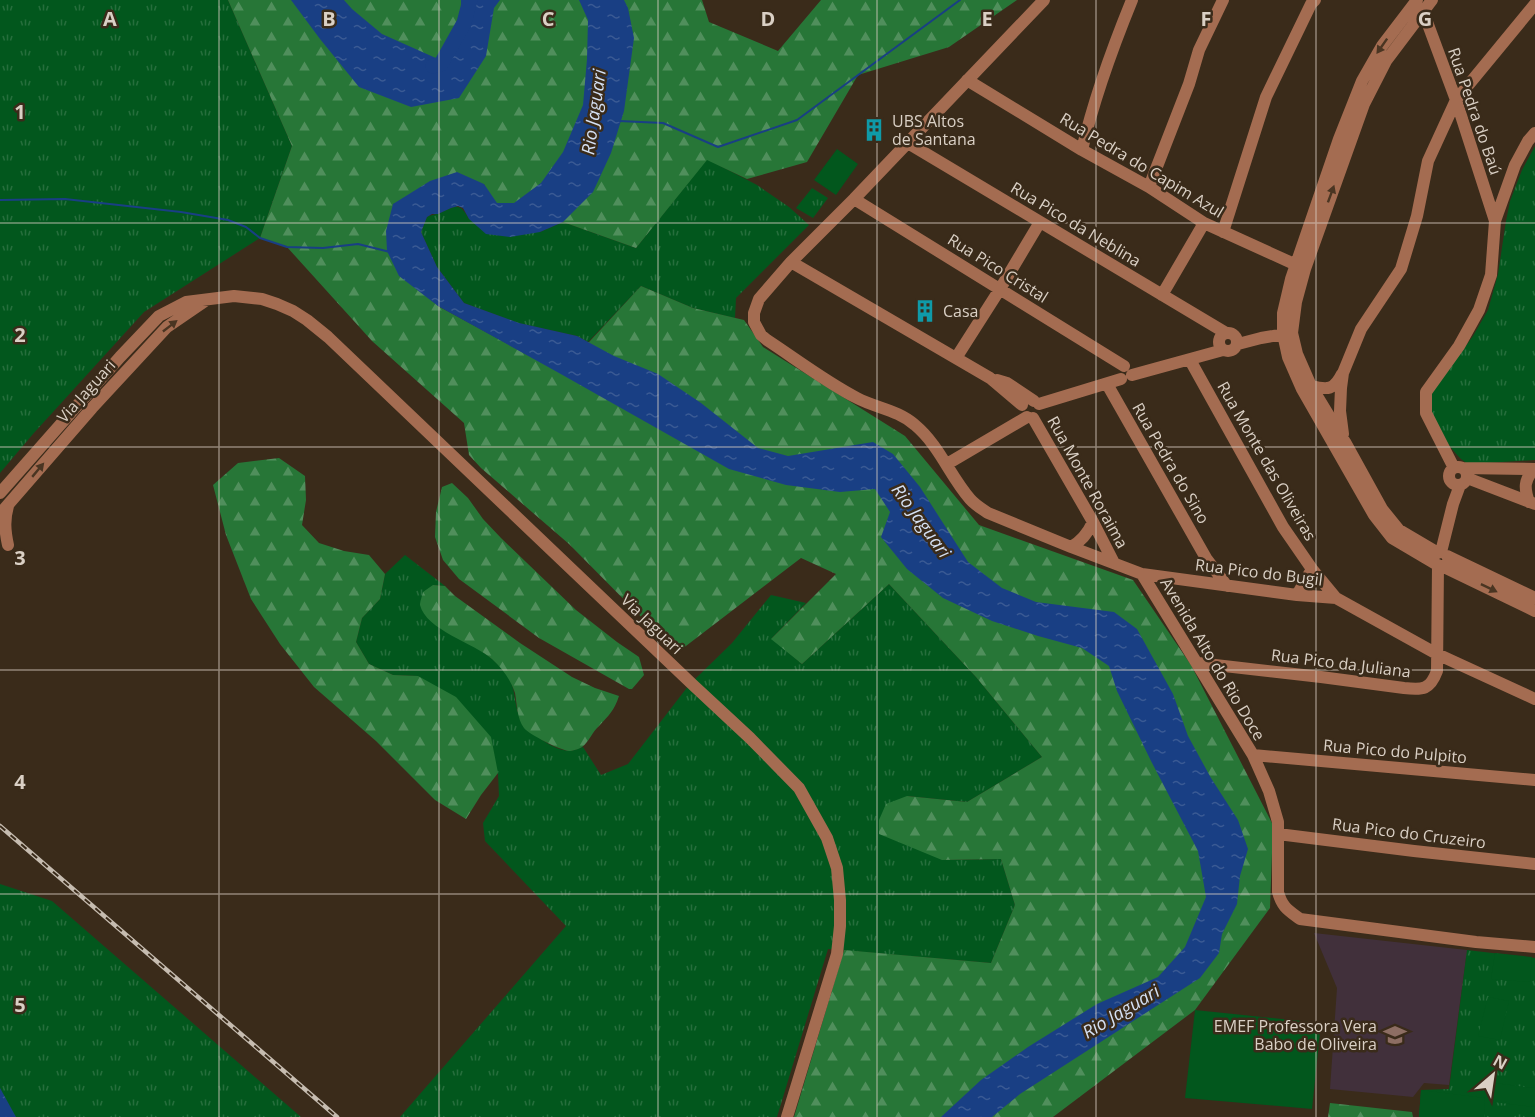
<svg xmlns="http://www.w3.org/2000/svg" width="1535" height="1117" viewBox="0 0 1535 1117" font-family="'Open Sans',sans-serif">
	<defs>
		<pattern id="grass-tufts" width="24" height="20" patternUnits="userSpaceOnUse" patternTransform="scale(1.5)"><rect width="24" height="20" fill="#02571d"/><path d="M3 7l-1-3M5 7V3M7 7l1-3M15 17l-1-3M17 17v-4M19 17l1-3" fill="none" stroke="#266e3c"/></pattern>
		<pattern id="forest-firs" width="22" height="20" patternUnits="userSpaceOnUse" patternTransform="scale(1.5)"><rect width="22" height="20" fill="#277637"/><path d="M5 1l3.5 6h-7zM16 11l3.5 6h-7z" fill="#508f5c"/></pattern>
		<pattern id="water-ripples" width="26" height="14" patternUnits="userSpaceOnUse" patternTransform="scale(1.5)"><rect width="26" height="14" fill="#193f84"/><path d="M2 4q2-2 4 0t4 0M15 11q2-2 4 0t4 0" fill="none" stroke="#3a5a94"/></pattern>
	</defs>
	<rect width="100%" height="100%" fill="#3a2b1a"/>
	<path fill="#41303b" d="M1314,933L1467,950L1449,1085L1424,1083L1413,1097L1330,1089L1337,988Z"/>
	<path fill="url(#grass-tufts)" d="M0,0H228L292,146L260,238L144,312L33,434L0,473Z
		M1535,146V460L1469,464C1456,460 1433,423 1431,410C1430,403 1431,397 1433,391L1473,336L1488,310L1498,274L1506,221L1510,201L1522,170Z
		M707,159L757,185L789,207L809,225L736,298L735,318L693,308L641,286L588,342L577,336L518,323L464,303L437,267L421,232L427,217C432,214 437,215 442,212C457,205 460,203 469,219L540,232L563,222L636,248Z
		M812,188L828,198L813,218L796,208Z
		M405,555L445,586L433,585L480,650C492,658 503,667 510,680C516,692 514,706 520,717C527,731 552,750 569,751C573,751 579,748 583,747L601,775L628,764L689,685L732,643L771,595L806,603L772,638L802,664L889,584L976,677L1042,757L967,802L907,796L942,860L1001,859L1015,905L991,963L828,949L777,1117H400L566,926L485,841L483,823L499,796L498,773L418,676L393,675L369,664L356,642L362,618L380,599L385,574Z
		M0,884L52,901L301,1117H0Z
		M1467,950L1535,958V1117H1419L1421,1090L1449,1089Z"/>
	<path fill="url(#forest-firs)" d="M228,0H702L709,22L778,51L821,0H1017L949,47L858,75L807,162L747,179L707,160L636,248L563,222L494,217L484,184L393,204L438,306L559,372L577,355L641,286L693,308L744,320L763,347L905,436L979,525L1133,580L1191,665L1273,825L1270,908L1195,1010L1053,1117H794L844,950L991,963L1015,905L1001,859L942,860L879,834V820L886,804L907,796L967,802L1042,757L976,677L889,584L802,664L771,639L836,574L801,558L682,649L667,643L569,544L481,468L469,455L464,423L372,341L287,247L260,238L292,146Z
		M279,458L305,476L306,500L302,525L319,543L344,551L369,555L385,574L380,599L362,618L356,642L369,664L393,675L418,676L456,697L491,737L498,773L481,795L466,819L435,800L376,741L314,687L280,644L251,599L226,535L213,485L238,463Z
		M452,483L468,498L483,519L501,538L576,610L617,642L639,657L644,675L632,689H629L539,638L459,579L443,560L435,537L436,512L442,487Z
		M433,585L445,586L455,596L520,643L572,677L595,688L619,696C614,711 609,715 599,726C593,731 588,743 582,747C579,749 572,751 569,751C560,750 530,735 524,728C517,719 517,704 515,693C511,680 502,668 492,659C474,643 426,630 420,605C420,602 422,596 423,592Z
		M1330,1103L1412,1112L1413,1117H1328Z"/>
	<path fill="#02571d" d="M837,149L858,164L836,195L814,180Z
		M1495,953L1532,957L1530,982L1491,979Z
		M1488,997L1509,1001L1500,1040L1478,1036Z
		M1195,1010L1321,1023L1312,1109L1185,1098Z
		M1495,1083L1535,1088V1107L1493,1102Z
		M1421,1090L1485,1098L1484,1117H1419Z"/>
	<path fill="url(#water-ripples)" d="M291,0H344L352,9L382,34L438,59L457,48L462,32L461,0H500L494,8L486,56L459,98L411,107L359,87L320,39Z
		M579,0H624L628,8L634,38L624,111L611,153L593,192L563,222L540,232L510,237L486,234L469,219L463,208L458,206L451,208L438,214H432L427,217L421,232L437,267L464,303L519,323L577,336L614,356L658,374L701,403L758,448L788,456L873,442L893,454L920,487L968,562L1002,588L1036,602L1114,612L1137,629L1173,694L1188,736L1211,778L1238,820L1248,849L1240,876L1237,904L1222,934L1219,953L1200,978L1020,1094L992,1117H941L981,1080L1028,1047L1097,1004L1158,977L1185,947L1206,897L1198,851L1151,761L1117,691L1109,666L1082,648L1038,636L992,621L943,598L907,569L881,537L890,512L875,489L840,492L786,485L729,469L559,373L438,306L399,276L387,251L386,231L393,204L430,181L457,172L484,184L497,203H514L541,183L563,152L583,105L587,59L588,20Z
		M0,1088L16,1117H0Z"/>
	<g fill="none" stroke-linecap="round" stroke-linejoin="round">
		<path stroke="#193f84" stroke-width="2" d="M619,121L663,123L718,147L797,120L960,0
			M0,200L65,199L181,212L228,220L246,227L260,238L287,247L323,248L358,244L390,252"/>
		<path stroke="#193f84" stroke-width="15" d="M433,66L441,64L464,23L470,0"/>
		<path stroke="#a46c51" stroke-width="12" d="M1044,0L854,199L791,262L759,299L754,313V322L761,335L767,340C796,359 826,382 857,398C876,408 898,410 915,425C939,445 950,476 970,499C975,505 982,509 988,513L1071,547L1142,574L1253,755L1269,791L1278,822V892C1282,907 1288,910 1300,919L1476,942L1535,947
			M1417,0L1382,46L1362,81L1339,139L1291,279L1283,313V334L1288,357L1302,389L1374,515L1392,538L1436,564
			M1432,0L1386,61L1364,104L1305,269L1296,302L1292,333L1297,354L1311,386L1345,442L1382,509L1399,530L1438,553
			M1423,11L1456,100L1495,221
			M967,80L1082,150L1149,187L1204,223L1303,268
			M908,143L1226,333
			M1082,150C1094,98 1112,49 1132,0
			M1149,187L1189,84L1199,50L1223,0
			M854,199L1124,366
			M1223,232L1266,97L1311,4L1315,0
			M791,262L990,378L1022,405
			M1162,295L1204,223
			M1219 342a9 9 0 1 1 18 0a9 9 0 1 1-18 0Z
			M1238,344L1261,338L1291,333
			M956,358L1000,289L1040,222
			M1190,360L1283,527L1312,569L1336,598L1437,654L1535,699
			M1132,375L1223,350
			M997,380L1007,383L1034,401
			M1107,384L1206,558L1227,586
			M1311,386C1328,390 1334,390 1342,374
			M1039,404L1121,379
			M1033,418L1093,522L1114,563
			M1343,434L1340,411L1341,388L1343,373L1361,329L1401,269L1417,216L1428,161L1456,100L1535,4
			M947,464L1027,417
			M1449 476a9 9 0 1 1 18 0a9 9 0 1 1-18 0Z
			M1454,468L1426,413V392L1459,346L1479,310L1491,275L1495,221L1515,165L1528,141L1535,133
			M1463,468L1535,469
			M1467,478L1535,504
			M0,493L120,357L159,316L186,302L234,296L262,299L277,304L293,311L307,320L328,337L692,684L750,738L799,788L827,838L837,868L840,900V926L837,954L787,1117
			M1529,502C1524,488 1524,480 1534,469
			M8,506C4,520 5,531 8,545
			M0,514L92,408L167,327L205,301
			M1071,547C1082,541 1088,533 1093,522
			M1441,552L1453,504L1460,485
			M1447,556L1535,598
			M1442,566L1535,611
			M1142,574L1297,595L1336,598
			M1297,595L1312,569
			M1198,663L1321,677L1404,688C1423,690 1430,690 1437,671L1438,565
			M1253,755C1347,763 1441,771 1535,780
			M1278,834L1414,851L1535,864"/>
		<g stroke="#c6bcb0" stroke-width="4.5">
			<path id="rail" d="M0,826L337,1117"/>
		</g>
		<use href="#rail" stroke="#3a2b1a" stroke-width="2" stroke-dasharray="7" stroke-linecap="butt"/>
	</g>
	<defs><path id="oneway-solid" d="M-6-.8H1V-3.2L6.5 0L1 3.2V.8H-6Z" transform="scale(1.5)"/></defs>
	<g fill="#4a3522">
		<use href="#oneway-solid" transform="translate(1382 46) rotate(125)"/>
		<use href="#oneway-solid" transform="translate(1331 194) rotate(-70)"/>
		<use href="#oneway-solid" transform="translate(170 326) rotate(-38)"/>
		<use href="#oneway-solid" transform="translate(38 470) rotate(-50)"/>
		<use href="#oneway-solid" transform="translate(1489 588) rotate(26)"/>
	</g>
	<path fill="none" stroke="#dad0c5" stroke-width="1.5" stroke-opacity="0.55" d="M219,0V1117M439,0V1117M658,0V1117M877,0V1117M1096,0V1117M1316,0V1117M0,223H1535M0,447H1535M0,670H1535M0,894H1535"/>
	<defs>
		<g id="building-bare" transform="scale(1.8)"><path d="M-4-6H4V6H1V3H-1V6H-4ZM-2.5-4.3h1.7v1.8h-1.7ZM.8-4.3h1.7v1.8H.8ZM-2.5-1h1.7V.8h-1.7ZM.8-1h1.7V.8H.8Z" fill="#0f9aa8" stroke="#3a2b1a" stroke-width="2.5" paint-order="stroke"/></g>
		<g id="school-bare" transform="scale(1.8)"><path d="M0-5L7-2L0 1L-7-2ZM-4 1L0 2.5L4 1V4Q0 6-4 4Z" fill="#8d6e63" stroke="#3a2b1a" stroke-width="2.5" paint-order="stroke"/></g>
	</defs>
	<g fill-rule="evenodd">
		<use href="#building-bare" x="874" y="130"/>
		<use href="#building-bare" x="925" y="311"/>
		<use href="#school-bare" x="1395" y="1035"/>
	</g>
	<g text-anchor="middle" stroke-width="5" stroke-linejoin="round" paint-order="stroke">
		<g font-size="16" fill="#dad0c5" stroke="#3a2b1a">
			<text transform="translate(1475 111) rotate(71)" y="6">Rua Pedra do Baú</text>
			<text transform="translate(1142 165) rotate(31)" y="6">Rua Pedra do Capim Azul</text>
			<text transform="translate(1076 224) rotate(31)" y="6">Rua Pico da Neblina</text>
			<text transform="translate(998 268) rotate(32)" y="6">Rua Pico Cristal</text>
			<text transform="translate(86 391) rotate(-48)" y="6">Via Jaguari</text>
			<text transform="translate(1267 461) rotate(60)" y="6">Rua Monte das Oliveiras</text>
			<text transform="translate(1171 463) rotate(60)" y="6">Rua Pedra do Sino</text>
			<text transform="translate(1088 482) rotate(61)" y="6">Rua Monte Roraima</text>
			<text transform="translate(1259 572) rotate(7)" y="6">Rua Pico do Bugil</text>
			<text transform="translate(652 624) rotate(44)" y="6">Via Jaguari</text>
			<text transform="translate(1213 659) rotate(59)" y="6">Avenida Alto do Rio Doce</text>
			<text transform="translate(1341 663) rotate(7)" y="6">Rua Pico da Juliana</text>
			<text transform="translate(1395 751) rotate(5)" y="6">Rua Pico do Pulpito</text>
			<text transform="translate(1409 833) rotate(7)" y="6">Rua Pico do Cruzeiro</text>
		</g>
		<g font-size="16" fill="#dad0c5" stroke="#3a2b1a" text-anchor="start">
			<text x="892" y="127">UBS Altos<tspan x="892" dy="18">de Santana</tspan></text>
			<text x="943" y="317">Casa</text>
			<text x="1377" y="1032" text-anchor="end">EMEF Professora Vera<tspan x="1377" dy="18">Babo de Oliveira</tspan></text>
		</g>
		<g font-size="18" font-style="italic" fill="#d5e1f5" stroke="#3a2b1a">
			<text transform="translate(594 112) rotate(-82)" y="6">Rio Jaguari</text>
			<text transform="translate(921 521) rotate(54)" y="6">Rio Jaguari</text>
			<text transform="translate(1121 1012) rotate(-31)" y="6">Rio Jaguari</text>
		</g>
	</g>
	<g font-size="20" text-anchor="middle" font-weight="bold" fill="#dad0c5" stroke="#3a2b1a" stroke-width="5" stroke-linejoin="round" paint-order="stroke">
		<text x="110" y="26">A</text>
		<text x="329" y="26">B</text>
		<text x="548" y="26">C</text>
		<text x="768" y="26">D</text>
		<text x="987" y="26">E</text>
		<text x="1206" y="26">F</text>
		<text x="1425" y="26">G</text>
		<text x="20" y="119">1</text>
		<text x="20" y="342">2</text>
		<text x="20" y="565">3</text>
		<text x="20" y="789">4</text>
		<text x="20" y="1012">5</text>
	</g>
	<g transform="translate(1493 1075) rotate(29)" stroke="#3a2b1a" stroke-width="4.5" paint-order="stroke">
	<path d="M0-4.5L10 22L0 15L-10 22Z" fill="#dad0c5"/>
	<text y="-9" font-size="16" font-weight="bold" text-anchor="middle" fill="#dad0c5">N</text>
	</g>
</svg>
